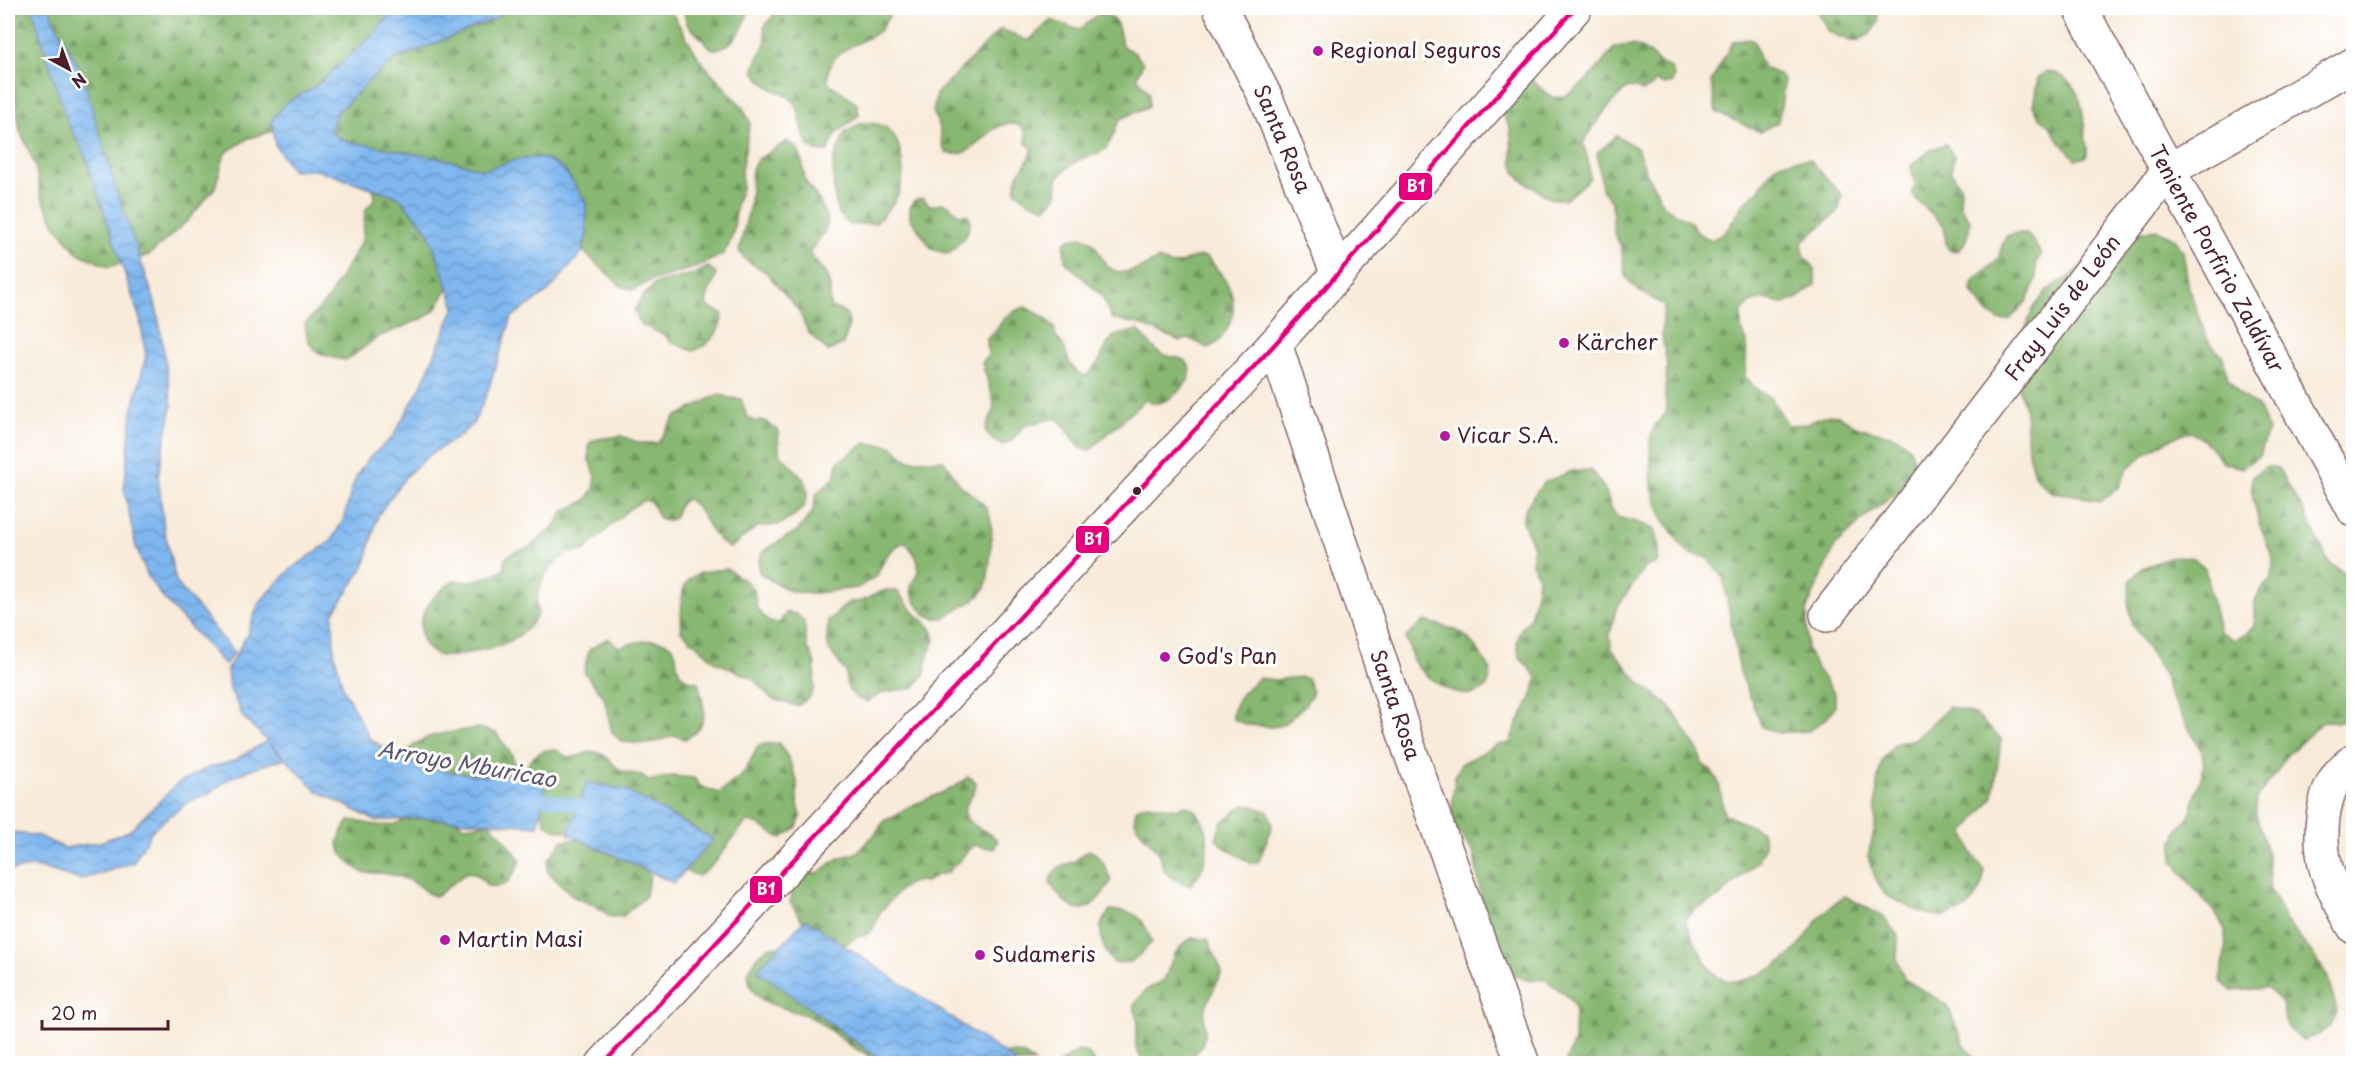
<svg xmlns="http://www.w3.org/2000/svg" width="2361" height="1071" viewBox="0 0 2361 1071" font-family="'Playpen Sans',sans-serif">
	<defs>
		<pattern id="forest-firs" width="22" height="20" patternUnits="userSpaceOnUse" patternTransform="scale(1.5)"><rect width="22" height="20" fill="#87b771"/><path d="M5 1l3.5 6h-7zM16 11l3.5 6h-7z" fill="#70945d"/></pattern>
		<pattern id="water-waves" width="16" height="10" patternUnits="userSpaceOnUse" patternTransform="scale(1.5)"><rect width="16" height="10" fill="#7eb7ef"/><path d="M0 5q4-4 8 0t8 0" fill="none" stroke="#6994c2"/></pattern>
	</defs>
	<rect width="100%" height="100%" fill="#fff"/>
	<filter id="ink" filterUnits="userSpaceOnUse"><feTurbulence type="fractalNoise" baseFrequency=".0167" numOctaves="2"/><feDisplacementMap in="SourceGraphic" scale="12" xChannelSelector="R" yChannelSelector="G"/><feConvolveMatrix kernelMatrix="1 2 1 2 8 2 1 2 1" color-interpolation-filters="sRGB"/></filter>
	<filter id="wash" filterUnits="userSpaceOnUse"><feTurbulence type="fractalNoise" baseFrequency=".008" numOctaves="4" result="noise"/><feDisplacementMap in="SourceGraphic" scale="24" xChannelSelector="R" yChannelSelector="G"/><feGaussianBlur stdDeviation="1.35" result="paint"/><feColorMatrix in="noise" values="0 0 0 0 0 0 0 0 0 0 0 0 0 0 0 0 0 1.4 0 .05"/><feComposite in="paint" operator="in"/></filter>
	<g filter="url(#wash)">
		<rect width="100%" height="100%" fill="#f8ebd9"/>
		<path fill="url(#forest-firs)" stroke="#686b4e" stroke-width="1.5" d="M8,8H669L700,60L743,108L750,122L741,171L742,188L736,204L734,229L729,245L722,255L697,267L650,281L634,290L621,286L573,242L466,278L445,292L437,308L424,318L378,337L347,360C321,357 307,352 305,324L327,300L362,241L365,211L375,198L371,177L277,130L249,138L225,153L215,188L188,220L149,255L109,267L77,253L55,224L41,196L35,165L20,131L13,81L8,78Z
			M683,8H749V9C744,28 734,49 712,49L687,24Z
			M773,8H893C889,15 885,26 878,32C857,47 825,49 828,82L857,103L859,115L837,133L827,152C800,154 804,125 797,107C792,94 780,95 771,88C765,84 758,77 754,71L755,65L766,41L764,27L773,16Z
			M1815,8H1877L1878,23L1869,35L1856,41L1842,38L1829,32Z
			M1101,12C1119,17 1119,29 1122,46L1135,53L1143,63L1137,77L1149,93V106L1120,119C1115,128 1113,141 1105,149C1098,156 1092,155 1083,158C1072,163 1065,169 1057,179C1059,193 1057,199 1045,208L1028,201L1015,191C1015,171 1027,167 1033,149L1026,143V133L1020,125C1016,125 1010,123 1006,124C981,129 977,160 946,153L942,144L939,124L933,114L936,94L1001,29L1028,41L1051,20L1079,30Z
			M1749,39L1755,42C1758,54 1758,67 1771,71C1777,74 1779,74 1784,79L1783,95L1778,122L1760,132L1716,112L1711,82L1733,41Z
			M1632,45C1651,48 1652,63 1670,67L1674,75L1672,83L1664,85L1656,81L1651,87L1643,91C1639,89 1634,87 1629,88C1615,94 1591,130 1583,143L1588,160L1590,178L1566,199H1551L1522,180L1516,173L1513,165L1510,128L1501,111L1531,79C1537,85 1545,94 1553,97C1573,103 1604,61 1615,47Z
			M2047,71C2079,77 2084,106 2085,134C2086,143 2089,148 2086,157L2076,160L2057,138L2049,124L2039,117L2033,106L2038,78Z
			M862,123C871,123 882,123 889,130C903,143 906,176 899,193C894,204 884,214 876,223L849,225L837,211L834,193L833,162L845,133Z
			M1617,136L1637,148L1648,177L1656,189L1663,206L1690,222L1699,234L1712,240L1727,230L1745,202L1757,192L1776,165L1794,160L1809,159L1842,195L1839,211L1802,242L1804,256L1815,269V285L1799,297L1784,304L1766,299L1751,302L1741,313V328L1747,342L1745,376L1756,389L1771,398L1788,425C1793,424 1801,425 1806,424C1817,420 1826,413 1838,416C1845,418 1851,424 1858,427C1887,437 1912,430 1915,470L1904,481L1900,491L1871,512L1836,545L1807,608V649L1815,666L1835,694V706L1827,718L1809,731L1779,733L1762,727L1740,672L1723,577L1706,557L1689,554L1679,542L1662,517L1652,488L1650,439L1655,425L1667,412L1665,397L1667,366L1662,335L1664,305L1637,290L1626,277L1621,247L1614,233L1612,202L1602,189L1597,153Z
			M787,141L798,149L802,160L805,181L820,201L828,222L824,233L809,253L826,274L830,286V307C855,313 851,325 842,345L828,351L808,332L799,311L766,272L746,260L739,251L750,205L752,170L757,160Z
			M1945,144L1954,156L1951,171L1961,187L1960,206L1970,220C1969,232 1967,243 1958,251L1949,250L1946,243L1944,226L1912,195L1915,184L1911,166L1932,149Z
			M923,198L928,204L934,206L941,203L949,205L959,215L966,214L969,216C974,233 959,243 948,254L932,249L910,218V208L915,200Z
			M2156,229L2174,238L2183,251L2189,289L2207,339L2223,357L2228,379L2241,395L2258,407L2268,430L2260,455L2242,468L2224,463L2209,445L2192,431L2170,439L2146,453L2129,467L2119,487L2100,502L2076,495L2051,492L2034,475L2028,452L2026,411L2011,364L2033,309L2047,290L2069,277L2112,238Z
			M2017,233H2027L2041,253L2036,265V281L2027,301L2009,320H1999L1986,311L1971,290L1973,281L1998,260L2003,242L2007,236Z
			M1081,237C1110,240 1091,297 1159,259C1180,274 1186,253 1207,257C1226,279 1243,299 1227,329C1222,338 1218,344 1208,348L1190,339L1180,341L1139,324L1112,319L1102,296L1065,261L1064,244L1069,239Z
			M709,267L716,274C716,284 700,300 709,307C713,310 718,311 723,314C720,333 711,345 693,351L670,342L665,335L641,325L634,310L643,296L655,284L694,274Z
			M1025,307L1045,317L1054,327L1056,337L1063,345L1070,364L1078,373L1087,376L1100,360L1108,343L1114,336L1138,330C1145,338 1152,348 1161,354C1171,359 1189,354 1190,371C1192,383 1167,405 1155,403C1152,403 1149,400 1146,399L1090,450L1080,448L1063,424L1056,418L1025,425L1012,440L1003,445L992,440L985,430L993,412L994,402L982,363L988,355L987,339C1004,323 1001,315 1025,307Z
			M719,394L729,398L741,399L747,417L755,422L763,420L778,430L779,453L803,478L808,492L804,506L792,518L778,525L757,527L730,548C708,538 704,506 686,499L680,504L674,518L666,521L658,517L651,502L644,500L629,509L584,551C554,550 532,587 538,614C522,642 497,648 468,653C458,655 445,659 435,654C429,651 426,647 423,641C413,615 436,592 456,580C469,585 494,575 505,568V559L512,553L528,548L555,526L563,512L586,500L594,489L596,476L589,460V443L597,439L621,436L640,443H658L675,417Z
			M866,443L892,446L908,460H943C951,467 952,475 958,482C971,498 988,499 991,523C993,534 989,582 984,590C977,600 968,604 958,609C949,615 941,622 929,616C920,612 910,596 911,586C912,581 916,579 917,574C922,562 913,551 905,542C890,547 882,562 877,576L857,588L815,593L793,592L770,580L759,572V561L763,551L797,531L812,513L817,493L835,477L838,462Z
			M2266,466L2278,468L2304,511L2329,563L2353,578V718L2340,722L2324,721L2286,756L2277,772L2256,799V814L2267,853L2270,889L2286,921L2321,965L2328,978L2337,1011L2331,1026L2318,1035L2303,1040C2285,1029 2284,1022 2282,1002L2267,988L2232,991L2220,981L2226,949L2225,929L2216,914L2182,874L2173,860V843L2179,829L2190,814L2204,767L2202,752L2168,691L2165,676L2132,625L2128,600L2131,579L2143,568L2160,561L2177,556L2194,558L2205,569L2219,631L2234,640L2245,635L2255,626C2252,602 2254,595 2272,578L2273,559L2259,523L2252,493V477Z
			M1591,470L1606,491L1610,506L1617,517C1649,526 1664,523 1657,563L1645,567L1616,609L1610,634L1611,648L1638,681L1670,706L1699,752L1702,764C1724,778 1719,791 1724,814L1762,831L1765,846L1757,862L1718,898L1697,908L1685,919C1690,933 1707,971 1720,978C1739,989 1774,969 1788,957C1804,944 1812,924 1827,910C1832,905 1839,901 1845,896L1884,917L1898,936L1897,959L1904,979L1947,1005L1964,1044L1979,1063H1565L1574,1042L1575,1008L1570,998L1546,980L1525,979L1505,972L1483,912L1474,853L1457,831L1452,820V804L1455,776L1461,764L1497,745L1510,743C1516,719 1534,703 1537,677L1519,656L1517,643L1520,630L1530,618L1537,589L1538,577L1532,563L1533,547L1522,521L1526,507L1543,483L1572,471Z
			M727,569L747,582L754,590L757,609L769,622L779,623L787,612L796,614L804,621L807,647L812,655L815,664L814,688L810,697L797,706L772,699L752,678L716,662L681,631C682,587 677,572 727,569Z
			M887,590L897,591L914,612L929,626L933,632L935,641L928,654L925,673L914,688L884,692L867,702L857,698L849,690L846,682V672L829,650L827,641L828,621L849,602C868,603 871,593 887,590Z
			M1424,621C1468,632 1467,633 1491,671C1490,675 1490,681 1488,684C1470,711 1424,679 1413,660C1410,653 1410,645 1405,638Z
			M608,638L619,647C634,642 667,632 675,652C677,658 676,665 679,671C683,679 690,681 698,682C705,706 711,726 685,739L674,735L650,744L622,742L612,732L604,697L584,672L589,650Z
			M1301,677L1308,679L1312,694L1305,705L1284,724L1274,727L1247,725L1233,719C1231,701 1247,688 1259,678L1275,680Z
			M1949,707L1975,714L2001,739L1993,797L1965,832L1971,852L1985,871L1980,891L1966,909L1945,916L1925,914L1885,895L1875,877L1868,856L1875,828L1877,783L1882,760L1895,744L1915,739Z
			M479,728L496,733L512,755L519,777L494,803L403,761C414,731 452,733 479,728Z
			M779,743L789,759L797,781V799L801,817L797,827L782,838C769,834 761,822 747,822C729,838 720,864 698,876L579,829C565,832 556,832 545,823C543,811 526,771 527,767C530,757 545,747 556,750C560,751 564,756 568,757C576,759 583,753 590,752C609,750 612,769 624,772C635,775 638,772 649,781L672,776L694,778L700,786L719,793L743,774L759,745Z
			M968,777L976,782C976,794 967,799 965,809C962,826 989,829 998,841L994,849L974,845L947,873L937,875L926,882L917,881L908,884L900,890L880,912L873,929L866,935L856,937L846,944H836L804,924L790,902L794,885L799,879L809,873H818L839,858L856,853L874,835L885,820L894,817L906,808L953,788Z
			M1147,804L1177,809L1184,805C1216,814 1212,867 1190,885C1181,883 1173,880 1166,873C1161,867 1162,862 1159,855C1153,838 1127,829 1137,808Z
			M1244,805L1253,806L1269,812L1272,826L1259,861L1251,864C1239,853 1225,852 1216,838L1222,822Z
			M411,816L453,819L465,826L489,823L503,837L521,861C511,878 509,889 488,886L478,875L467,872L437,896C425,894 425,890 416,884C400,874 381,872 363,873L351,864L342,854L338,844L341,833L350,820C375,824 388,832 411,816Z
			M580,837L645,867L650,876L645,897L623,916L611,917L594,905L574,897L547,871L548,860L562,841L574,840Z
			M1089,850C1103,856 1105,867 1111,881C1089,917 1073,920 1050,882C1053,866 1065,866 1076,860C1080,857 1085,853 1089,850Z
			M1110,910C1139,912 1141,915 1152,942L1132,962L1114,963C1104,954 1100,938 1101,925Z
			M1192,938L1208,939L1222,972C1216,985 1209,997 1205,1010C1202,1019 1207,1029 1204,1038C1197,1066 1169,1064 1146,1063C1132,1050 1135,1041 1138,1023C1138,1018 1134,1010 1134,1004L1146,990L1164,980L1174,955L1184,943Z
			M770,946L793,947L994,1058C1009,1050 1023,1051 1035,1063H873L869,1061L867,1054C847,1047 833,1031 816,1020C792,1005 749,1011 748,972L758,956Z
			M1078,1051L1088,1053L1095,1063H1059Z"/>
		<path fill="url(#water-waves)" stroke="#646b8d" stroke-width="1.5" d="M32,8H50L53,19L81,71L117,192L155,302L160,327L172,406L158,475L164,529L176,582L234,652L225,665L164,599L148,577L136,547L124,489L132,412L146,356L140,319L85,155L67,121Z
			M394,8H510L492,20L395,60L366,84L336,114L330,132L343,140L453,161L484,170L519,159L544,158L564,169L586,202L587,235L581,254L548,292L512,317L486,396L473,424L456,439L432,453L406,476L378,515L365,565L333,614L334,651L343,688L370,739L396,756L421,768L484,776L548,772L538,826L425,818L376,821L317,791L270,743L283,759L254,768L230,778L210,793L190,801L172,814L153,829L133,863L80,880L49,870L32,867L8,871V834L12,832L38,836L65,848L100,842L129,831L178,783L208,768L233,761L267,741L243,717L229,687L227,670L247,635L259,603L291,569L331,541L344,519L351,491L357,475L369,458L392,438L421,386L455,307L428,231L399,197L317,170H292L275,145L272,120L286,103L315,87L375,33Z
			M587,782L625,790L713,839L674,883L568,834Z
			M806,919L1018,1063H889L874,1055L757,970Z"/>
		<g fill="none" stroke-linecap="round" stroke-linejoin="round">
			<path stroke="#7eb7ef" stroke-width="12" d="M527,796L595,808"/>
		</g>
	</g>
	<g filter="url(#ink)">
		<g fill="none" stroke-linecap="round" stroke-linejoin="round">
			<g stroke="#876668" stroke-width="36">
				<path id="minor" d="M1220,8L1266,98L1338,274
					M2080,8L2354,510
					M1275,344L1411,754L1523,1064
					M1827,615L2168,171L2354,64
					M2354,761C2319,780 2316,844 2329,877C2335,894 2345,911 2354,927"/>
			</g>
			<g stroke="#876668" stroke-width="36">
				<path id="major" d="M603,1064L1275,344L1575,8"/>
			</g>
			<use href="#minor" stroke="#fff" stroke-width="33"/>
			<use href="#major" stroke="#fff" stroke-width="33"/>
			<g stroke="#fff" stroke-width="9">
				<path id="bus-1" d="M603,1064L1275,344L1575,8"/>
			</g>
			<use href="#bus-1" stroke="#e5007d" stroke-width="4.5"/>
		</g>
	</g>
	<g fill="#b5179e" stroke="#fff" stroke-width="2">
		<circle cx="1318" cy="51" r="6"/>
		<circle cx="1564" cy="343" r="6"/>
		<circle cx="1445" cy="436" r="6"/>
		<circle cx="1165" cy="657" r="6"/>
		<circle cx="445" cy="940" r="6"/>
		<circle cx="980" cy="955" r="6"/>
	</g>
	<circle fill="#4a1f2b" stroke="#fff" stroke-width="2" cx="1137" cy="491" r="5"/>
	<g text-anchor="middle" stroke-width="6" stroke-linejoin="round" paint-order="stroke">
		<g font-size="21" fill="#4a1f2b" stroke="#fff" text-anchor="start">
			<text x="1330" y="58">Regional Seguros</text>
			<text x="1576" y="350">Kärcher</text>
			<text x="1457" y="443">Vicar S.A.</text>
			<text x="1177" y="664">God's Pan</text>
			<text x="457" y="947">Martin Masi</text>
			<text x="992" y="962">Sudameris</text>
		</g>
		<g font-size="21" fill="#4a1f2b" stroke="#fff">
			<text transform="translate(1282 139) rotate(67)" y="7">Santa Rosa</text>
			<text transform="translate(2216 259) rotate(61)" y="7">Teniente Porfirio Zaldívar</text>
			<text transform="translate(2063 308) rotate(-53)" y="7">Fray Luis de León</text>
			<text transform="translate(1395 705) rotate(71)" y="7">Santa Rosa</text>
		</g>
		<g font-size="22" font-style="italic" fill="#5c5470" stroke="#fff">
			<text transform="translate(467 764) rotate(10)" y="8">Arroyo Mburicao</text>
		</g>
	</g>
	<g stroke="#fff" stroke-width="2">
		<rect x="1398" y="172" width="35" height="29" rx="6" fill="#e5007d"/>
		<rect x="1075" y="525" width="35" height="29" rx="6" fill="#e5007d"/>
		<rect x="749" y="875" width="34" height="29" rx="6" fill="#e5007d"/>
	</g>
	<g font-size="16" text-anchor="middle" font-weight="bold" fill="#fff">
		<text x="1416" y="192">B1</text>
		<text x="1093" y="545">B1</text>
		<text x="766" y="895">B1</text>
	</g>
	<rect width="2361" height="1071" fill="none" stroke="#fff" stroke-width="30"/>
	<g transform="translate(69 69) rotate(139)" stroke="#ffffff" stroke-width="4.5" paint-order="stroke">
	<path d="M0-4.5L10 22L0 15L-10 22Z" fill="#4a1f2b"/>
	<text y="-9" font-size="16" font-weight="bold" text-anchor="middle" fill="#4a1f2b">N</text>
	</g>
	<path d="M42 1020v9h126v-9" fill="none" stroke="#4a1f2b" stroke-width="3"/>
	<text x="51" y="1020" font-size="18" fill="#4a1f2b" stroke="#ffffff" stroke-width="4.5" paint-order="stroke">20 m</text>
</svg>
